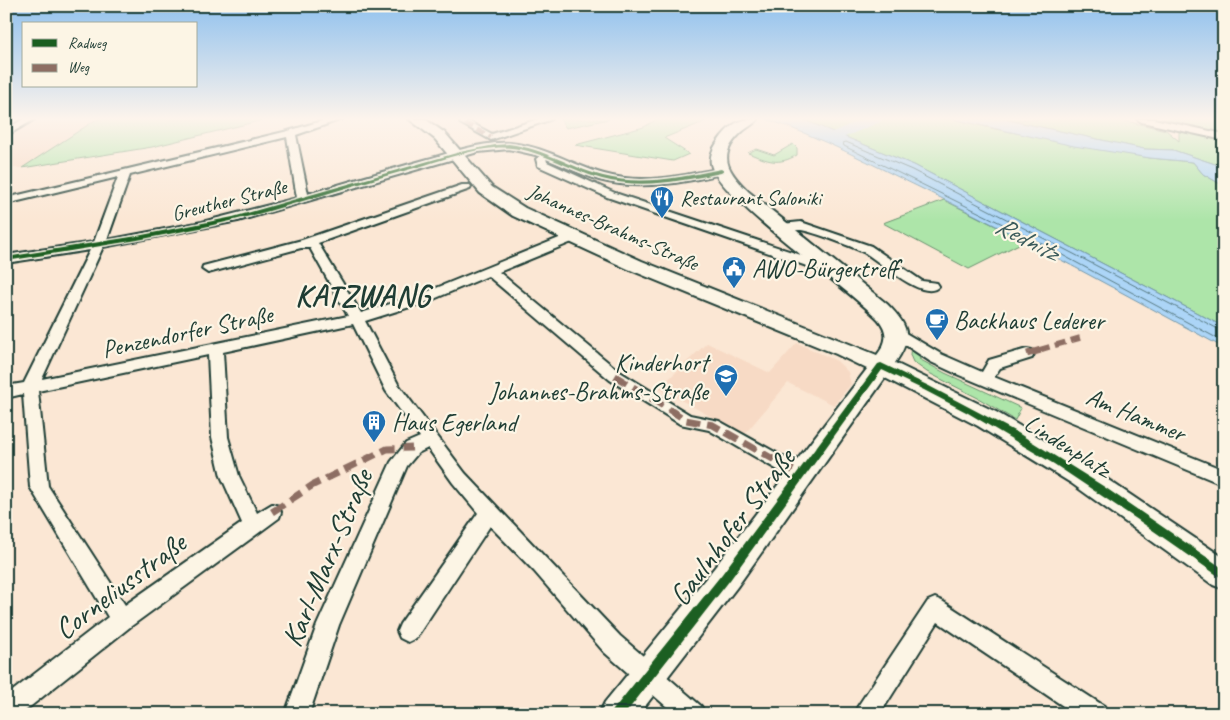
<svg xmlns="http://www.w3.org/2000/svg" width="1230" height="720" viewBox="0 0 1230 720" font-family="Caveat,sans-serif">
	<rect width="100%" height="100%" fill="#fbe7d4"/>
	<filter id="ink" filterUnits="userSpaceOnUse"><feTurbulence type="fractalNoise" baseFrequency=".02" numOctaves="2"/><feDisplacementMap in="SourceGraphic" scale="10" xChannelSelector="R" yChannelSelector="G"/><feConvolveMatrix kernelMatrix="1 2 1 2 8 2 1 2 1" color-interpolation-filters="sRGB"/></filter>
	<g filter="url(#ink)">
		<path fill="#f7dac5" d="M6,119H97L22,168H6Z
			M707,343L770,373L797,343L837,361L848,372L851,384L834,405L788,383L744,435L659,388Z"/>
		<path fill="#ade5a9" stroke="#66916e" d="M97,119H267L152,147L22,168Z
			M560,119H609L566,128Z
			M657,119H711L664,138L689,154L673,161L575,145L644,127Z
			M806,119H953L995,129L1150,158L1193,162L1203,174L1224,186V327L914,165L803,120Z
			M1003,119H1117L1166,130L1179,141V129L1153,122L1150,119H1224V167L1173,150L1144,149Z
			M793,144L797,148V155C778,166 768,161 748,153L756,149L774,155Z
			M944,200L1025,241L969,269L883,223Z
			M911,344L927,355L919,359L945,373L1021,408L1015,420L978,398L927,372L913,362L910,355Z"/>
		<path fill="#acd5f7" stroke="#7498a9" d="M766,119H806L804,120L914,165L1224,327V348C1125,294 1026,240 925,190C873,165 821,137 766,119Z
			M953,119H1003L1144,149L1173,150L1224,167L1219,174L1224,175V186L1203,174L1193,162L1150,158L1074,146Z"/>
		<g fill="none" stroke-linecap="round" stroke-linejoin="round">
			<path stroke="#577a82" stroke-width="1" d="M1224,332L912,170L846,142L843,143L844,146L1027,236L1224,342"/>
			<path fill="#acd5f7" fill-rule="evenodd" d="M863,119H882L880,122L835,141H825L822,138L825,135Z"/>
			<g stroke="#1f3d34" stroke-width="4">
				<path id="street" d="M24,119H35L6,136V129Z
					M328,119H342L296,135L308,194C348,182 388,170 428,159C454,152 483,141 510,143C544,146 572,165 604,174C642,185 683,176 721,168L726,171L725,173C684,183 640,191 599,180C581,174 563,166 546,158L547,162L615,193L837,267L838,270L832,274L827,273L607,197L538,166L536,159L540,156L509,149L478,152L238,221L103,247L42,379L348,316L310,248H301L208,273L202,269L203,266L302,240L462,185H470L471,187L470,189L318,243L361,313L419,295L569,234H577L579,237L577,240L499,272L620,372L690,415L719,421L807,470L810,475L807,480L801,482L795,480L709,430L680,424L610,380L488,276L429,301L365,321L398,384L465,473L620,636L701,706L705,714H675L604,652L534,571L490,526L416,638L408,642L400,638L397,631L400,624L478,513L453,483L428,448L418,453L407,466L339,625L309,714H285L317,625L391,462L406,443L420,437L386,391L353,324L223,352L228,437L239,476L257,513L272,504L279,506L281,512L279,518L130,627L21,714H6V696L108,617L30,487L23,394L6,398V386L24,383L90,250L6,263V255L94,242L118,177L6,204V198L288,131ZM287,137L297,198L202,222L107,240L130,175ZM208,355L212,437L221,476L242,523L125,605L48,486L38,391Z
					M538,119H552L491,140L460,123L462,121H468L492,134Z
					M1137,119H1154L1224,134V140L1142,122Z
					M801,222L871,246L922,281L937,283L939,286C924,304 878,259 863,252C851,246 814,232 801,230C793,229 783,235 776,228L782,224Z
					M897,328L941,354L982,372L989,360L1027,349L1032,350L1034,354L1032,358L1000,368L994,377L1224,470V485L959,375L931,362L892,336L890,333L892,330Z
					M935,598L942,601L1104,706L1108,714H1075L938,622L880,714H854L858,706L928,601Z"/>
			</g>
			<g stroke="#1f3d34" stroke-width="4">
				<path id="secondary" d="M409,119H425L445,133L492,187L525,208L642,261L877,355C887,343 889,332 878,319C848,288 717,197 711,164C709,153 716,144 722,136C734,122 740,119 758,119C754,124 748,127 743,131C716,155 727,171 749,192L887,304C909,326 913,337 895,363L996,412L1089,467L1224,558V589L1213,585L1071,483L978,426L885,378L737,587L639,714H599L605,702L715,567L867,369L836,354L628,269L513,216L480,193L435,139Z"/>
			</g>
			<use href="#street" fill="#fcf5e5" fill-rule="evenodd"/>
			<use href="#secondary" fill="#fcf5e5" fill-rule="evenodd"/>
			<path stroke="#8d6e63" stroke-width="4.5" stroke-dasharray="9 4.5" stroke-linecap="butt" d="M465,123L491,137"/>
			<path stroke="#8d6e63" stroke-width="5.5" stroke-dasharray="11 5.5" stroke-linecap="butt" d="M1039,350L1080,338"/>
			<path stroke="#8d6e63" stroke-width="7" stroke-dasharray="14 7" stroke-linecap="butt" d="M1027,354L1044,349
				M615,376L686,420L713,425L801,475
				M272,512L313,485L387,449L412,448"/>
			<g stroke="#fcf5e5" stroke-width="3">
				<path id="cycleway" d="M509,144C545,149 570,167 603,176C642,186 683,177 721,169L724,171L721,173C681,181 642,189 602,179C565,169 533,144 494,148C470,150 447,158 425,165C373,179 321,196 269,211C183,235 94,247 6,261V257L137,236L233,217L460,152L495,145Z
					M881,363L929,386L1018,433L1103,486L1224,569V580L1138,520L1054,464L968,413L924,390L882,370L730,580L625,714H611L613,710L722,574L878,364Z"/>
			</g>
			<use href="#cycleway" fill="#1b5e20" fill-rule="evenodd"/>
		</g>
	</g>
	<linearGradient id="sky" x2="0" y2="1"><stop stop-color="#90c1ee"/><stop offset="0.54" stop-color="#fdf4ec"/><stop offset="1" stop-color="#fdf4ec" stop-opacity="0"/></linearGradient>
	<rect width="1230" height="220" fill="url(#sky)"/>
	<defs>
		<g id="restaurant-pin" transform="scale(1.25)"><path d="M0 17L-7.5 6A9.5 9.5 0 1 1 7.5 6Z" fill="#1f6fb2" stroke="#fcf5e5"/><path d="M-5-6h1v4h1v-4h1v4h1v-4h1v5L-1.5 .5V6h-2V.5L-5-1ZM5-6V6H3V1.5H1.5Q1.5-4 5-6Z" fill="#fff"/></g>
		<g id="civic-pin" transform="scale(1.25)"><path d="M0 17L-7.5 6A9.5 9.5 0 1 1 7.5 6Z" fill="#1f6fb2" stroke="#fcf5e5"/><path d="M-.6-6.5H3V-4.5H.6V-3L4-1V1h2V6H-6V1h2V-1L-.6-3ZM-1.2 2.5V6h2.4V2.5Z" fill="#fff"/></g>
		<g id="cafe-pin" transform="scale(1.25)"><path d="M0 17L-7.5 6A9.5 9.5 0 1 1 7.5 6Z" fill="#1f6fb2" stroke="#fcf5e5"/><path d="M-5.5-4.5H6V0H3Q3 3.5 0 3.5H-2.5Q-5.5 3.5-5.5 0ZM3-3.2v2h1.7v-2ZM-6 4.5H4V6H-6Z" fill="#fff"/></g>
		<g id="school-pin" transform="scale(1.25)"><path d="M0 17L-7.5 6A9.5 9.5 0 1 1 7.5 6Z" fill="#1f6fb2" stroke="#fcf5e5"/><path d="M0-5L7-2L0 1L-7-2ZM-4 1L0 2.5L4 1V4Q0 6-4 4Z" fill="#fff"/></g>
		<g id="building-pin" transform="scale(1.25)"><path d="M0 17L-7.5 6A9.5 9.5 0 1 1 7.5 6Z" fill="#1f6fb2" stroke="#fcf5e5"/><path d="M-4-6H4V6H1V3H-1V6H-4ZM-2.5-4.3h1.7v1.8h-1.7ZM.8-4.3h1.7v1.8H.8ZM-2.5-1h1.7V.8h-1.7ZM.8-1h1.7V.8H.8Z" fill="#fff"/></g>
	</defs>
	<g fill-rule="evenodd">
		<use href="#restaurant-pin" x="662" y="198"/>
		<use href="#civic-pin" x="734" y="268"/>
		<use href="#cafe-pin" x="937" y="320"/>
		<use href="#school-pin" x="726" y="376"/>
		<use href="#building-pin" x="374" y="422"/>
	</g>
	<g text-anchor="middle" stroke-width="4.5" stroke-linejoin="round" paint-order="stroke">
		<g font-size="21" fill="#1f3d34" stroke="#fcf5e5" text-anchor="start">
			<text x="680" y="205">Restaurant Saloniki</text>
		</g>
		<g font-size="21" fill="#1f3d34" stroke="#fcf5e5">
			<text transform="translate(229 200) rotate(-14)" y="7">Greuther Straße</text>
			<text transform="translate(613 227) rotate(24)" y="7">Johannes-Brahms-Straße</text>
		</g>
		<g font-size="25" fill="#1f3d34" stroke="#fcf5e5" text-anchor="start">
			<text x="752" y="277">AWO-Bürgertreff</text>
			<text x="954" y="329">Backhaus Lederer</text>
			<text x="708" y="371" text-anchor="end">Kinderhort<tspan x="708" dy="29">Johannes-Brahms-Straße</tspan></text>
			<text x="392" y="431">Haus Egerland</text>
		</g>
		<g font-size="25" fill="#1f3d34" stroke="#fcf5e5">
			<text transform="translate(187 331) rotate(-12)" y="9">Penzendorfer Straße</text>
			<text transform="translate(1136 414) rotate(22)" y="9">Am Hammer</text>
			<text transform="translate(1068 445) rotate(32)" y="9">Lindenplatz</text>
		</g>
		<g font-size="26" font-style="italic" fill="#3b5b5b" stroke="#fcf5e5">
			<text transform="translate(1027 238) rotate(27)" y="9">Rednitz</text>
		</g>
		<g font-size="30" font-weight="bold" letter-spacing="1" fill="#1f3d34" stroke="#fcf5e5">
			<text x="363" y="306">KATZWANG</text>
		</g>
		<g font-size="30" fill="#1f3d34" stroke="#fcf5e5">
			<text transform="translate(732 527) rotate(-53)" y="10">Gaulnhofer Straße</text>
			<text transform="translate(327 558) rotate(-67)" y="10">Karl-Marx-Straße</text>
			<text transform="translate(120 586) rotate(-37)" y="10">Corneliusstraße</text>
		</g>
	</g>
	<rect width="1230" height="720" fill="none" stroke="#fcf5e5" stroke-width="25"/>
	<rect x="12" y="12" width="1205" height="695" fill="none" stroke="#1f3d34" stroke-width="2" filter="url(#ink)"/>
	<rect x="22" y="22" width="175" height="65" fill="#fcf5e5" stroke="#a4ab9e"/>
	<rect x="32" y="39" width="25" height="8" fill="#1b5e20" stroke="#a4ab9e"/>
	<text x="68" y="48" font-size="15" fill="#1f3d34">Radweg</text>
	<rect x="32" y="64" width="25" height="8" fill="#8d6e63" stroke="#a4ab9e"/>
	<text x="68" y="72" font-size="15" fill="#1f3d34">Weg</text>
</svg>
